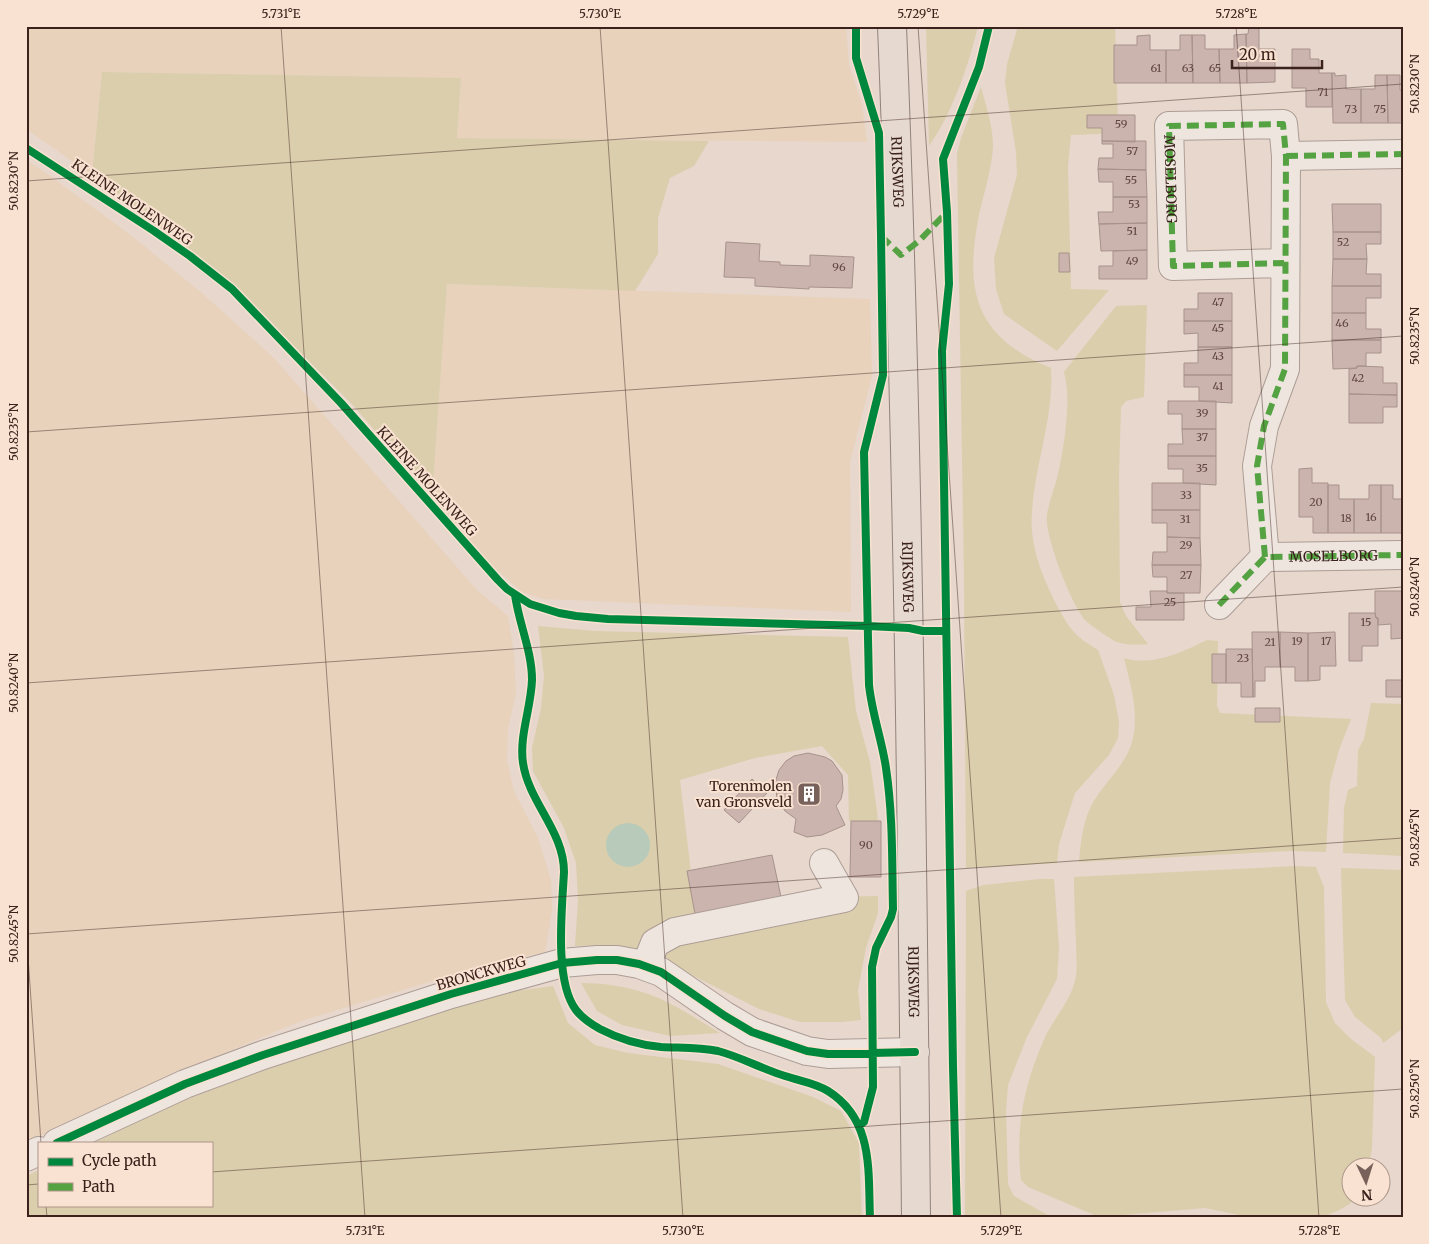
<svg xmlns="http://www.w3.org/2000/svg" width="1429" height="1244" viewBox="0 0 1429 1244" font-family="Merriweather,serif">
	<rect width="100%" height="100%" fill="#e7d7cc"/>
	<path fill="#e8d2bb" d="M26,26H846L849,65L862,104L867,142L457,138L461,78L102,72L92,175L26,129Z
		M26,160L42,170L132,236L203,294L275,359L477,590L508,616L514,654L516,693L508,729L507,760L514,791L538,838L551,880L552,910L545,952L455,974L301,1021L146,1086L26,1143Z
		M447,284L870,299L872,376L850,462L851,612L544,599L522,592L490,564L432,497Z"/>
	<path fill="#dbcead" d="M926,26H978C969,64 952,114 929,146Z
		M1018,26H1115L1118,123L1100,134L1071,135L1068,166L1071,289L1109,290L1057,351L1004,314L996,289L994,258L1017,175L1016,152L1005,83L1007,64Z
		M102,72L461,78L457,138L709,141L694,166L670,178L658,218V254L635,291L447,284L432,497L352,404L228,281L92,175Z
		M981,87C986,106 993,126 993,146C992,167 985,190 980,210C964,287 972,336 1051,368C1054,417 1035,464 1032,512C1029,543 1041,573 1054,600C1068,626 1072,635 1098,650L1114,695L1119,722L1118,738L1109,755L1075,793L1059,844L1057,863L966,868L964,579L957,154L961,138Z
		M1147,305L1144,397L1126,401L1121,407L1119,474L1120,602L1126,616L1148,644C1139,645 1125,645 1117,642C1113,641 1089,624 1086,621C1072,606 1044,535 1047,515C1049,501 1055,488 1058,474C1064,447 1072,399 1064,372L1116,306Z
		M538,626L595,631L848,637L856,711L870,762L877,811L878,824L849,821L848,775L822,746L755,758L680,780L696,915L827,897L878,896V913L866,948L858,990L861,1020L842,1022H800L759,1009L672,965L632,948L605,945L575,946L578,900L576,863L564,828L533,771L532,748L541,708L544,676Z
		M1207,640L1218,641L1217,706L1220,713L1351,719L1339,750L1330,783L1326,852L1291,851L1079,862C1081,840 1083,818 1095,799C1108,779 1128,762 1133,738C1139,711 1130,683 1124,658C1151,667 1183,652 1207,640Z
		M1371,703L1403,704V856L1343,853L1344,808L1348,790L1357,786L1358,750L1364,739Z
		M1297,866L1316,867L1324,887L1326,1002L1335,1023L1351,1039L1375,1057L1372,1148L1369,1166H1352V1196L1357,1197C1349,1207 1331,1214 1319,1218H1254L1205,1208L1099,1217L1028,1187L1021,1180C1015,1126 1024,1084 1046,1035C1055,1017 1070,1001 1075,981C1078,969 1076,954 1076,943C1075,921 1074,899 1074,877Z
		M1341,868L1403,870V1028L1383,1043L1381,1038L1355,1017L1345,1000Z
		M1040,879H1054L1059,947L1057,979L1027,1037L1008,1085L1006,1110L1008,1184L1014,1196L1053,1218H965L966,891L984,885Z
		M581,983C603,983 624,986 645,993C669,1000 698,1020 720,1033L670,1036L622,1025L597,1011Z
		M553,986L568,1023L595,1045L628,1053L718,1064L813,1097L841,1111L859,1143L862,1218H26V1176L39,1170V1205H211V1143H94L169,1106L398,1020L516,991Z"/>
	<path fill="#b8cab9" d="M606 845a22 22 0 1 1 44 0a22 22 0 1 1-44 0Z"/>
	<path fill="#cbb4ad" stroke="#a7928b" d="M1249,26H1259V49H1275V82L1247,83L1246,34H1248Z
		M1246,34L1247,83H1220L1219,49H1234V35Z
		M1150,35V50H1166V83H1114V45H1137V36Z
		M1180,35H1192L1193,83H1166V50H1180Z
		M1192,35H1205V49H1219L1220,83H1193Z
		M1292,49H1310V59H1319V73H1332V107H1306V88H1292Z
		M1332,73H1335V76L1346,75V89H1361V123H1333Z
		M1375,75H1387L1388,123H1361V89H1375Z
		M1387,75H1400V90H1403V123H1388Z
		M1087,115H1135V142L1102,141V128H1087Z
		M1102,141H1146V170L1098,169L1099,158H1113V144H1102Z
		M1098,169L1146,170L1147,197H1113V182H1099Z
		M1113,197H1147V223L1099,224L1098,212H1113Z
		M1332,204H1381V232H1333Z
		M1147,223V250L1101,251L1099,224Z
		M1333,232H1381V244H1366L1367,259H1333Z
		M726,242L760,244L759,261L780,262V265L810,266V255L854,257L852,288L809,287V289L755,286V278L724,277Z
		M1147,250V279H1099V266H1113V251Z
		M1059,253H1069L1070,272H1059Z
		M1333,259H1367L1366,274H1381V286H1332Z
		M1332,286H1381V298H1366V313H1332Z
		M1198,293H1232V321H1184V309H1198Z
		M1332,313H1366V329H1381V340H1332Z
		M1184,321H1232V347H1198V333L1184,334Z
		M1332,340H1381V353H1366V366H1357V368L1333,369Z
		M1198,347H1232V375H1184V363H1198Z
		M1357,366L1383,367V383H1397V395L1349,394V369L1357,368Z
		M1184,375H1232V403L1199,401V387H1184Z
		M1349,394L1397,395V407H1383V423H1349Z
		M1168,401H1216V429H1182V414H1168Z
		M1182,429H1216V456H1168V444H1183Z
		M1168,456H1216V485L1183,483V469H1168Z
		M1312,468V483H1328V533H1313V517H1299V469Z
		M1152,483H1200V510H1152Z
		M1328,485H1339V499H1354V533H1328Z
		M1369,485H1381V533H1354V499H1369Z
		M1381,485H1393V499H1403V533H1381Z
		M1152,510H1200V538L1167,537V523H1152Z
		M1167,537L1200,538L1201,565H1152L1153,552H1167Z
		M1152,565H1201L1200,593H1167V577H1153Z
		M1150,591H1167V593H1184V620H1136V607H1151Z
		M1375,591H1403V638L1391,639V624L1378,625V618H1376L1375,613Z
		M1349,613H1375L1376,618H1378V646H1362V661H1349Z
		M1252,632H1280V667H1265V681H1255V697H1253Z
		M1280,632L1308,633V681H1295V667H1280Z
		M1335,632L1336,666H1320V680L1308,681V633Z
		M1226,649H1252L1253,697H1241V683H1226Z
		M1212,654H1226V683H1212Z
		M1386,680H1403V697H1386Z
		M1255,708H1280V722H1255Z
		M808,753L825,757L832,761L842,775L843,790L841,799L836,806L845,825L822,835L807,837L794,832L796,819L785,811L777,798L775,783L779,770L786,761L794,756Z
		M752,779L767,793L739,823L724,810Z
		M851,821H881V877H850Z
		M772,855L781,897L695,914L687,871Z"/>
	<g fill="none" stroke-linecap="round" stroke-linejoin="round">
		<g stroke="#ac9d95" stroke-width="30">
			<g id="minor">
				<path d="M1286,156L1403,154"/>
				<path id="s1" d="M1265,557L1257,466L1264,426L1285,369L1286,156L1283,124L1169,126L1173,266L1284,263"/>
				<path id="s2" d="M1219,605L1265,557L1403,555"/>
				<path d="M646,966L655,943L675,932L844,898L824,863"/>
				<path d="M57,1143L185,1084L263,1055L451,994L562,963L597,960H617L639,964L661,972L725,1016L752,1032L807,1051L828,1054L915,1052"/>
				<path d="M26,1157L39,1151"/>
			</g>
		</g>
		<g stroke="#91827c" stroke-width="30">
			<g id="major">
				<path id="s3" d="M892,26C908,423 912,821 916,1218"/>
			</g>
		</g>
		<use href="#minor" stroke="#eee5df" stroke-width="28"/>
		<use href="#major" stroke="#e6d9cf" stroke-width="28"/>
		<path stroke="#54a241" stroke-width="6" stroke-dasharray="12 6" stroke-linecap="butt" d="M1286,156L1403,154
			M881,236L901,255L919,241L947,212
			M1265,557L1257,466L1264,426L1285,369L1286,156L1283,124L1169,126L1173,266L1284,263
			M1219,605L1265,557L1403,555"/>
		<g stroke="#f9e2d1" stroke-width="11">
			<path id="cycleway" d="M856,26V58L879,133L881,236L883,375L864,452L869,685C872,714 882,740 886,768C893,815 892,862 893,909L891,917L876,948L872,967L873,1087L864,1122L859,1126
				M26,148L154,231L190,256L232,289L341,403L498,580L507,589L530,604L559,613L576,616L608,619L868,626L909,628L923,631H946
				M515,595C519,624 532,651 532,680C531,708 519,736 523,763C529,803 564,831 564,872C562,909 554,981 576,1010C582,1018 591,1024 600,1029C619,1039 639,1045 661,1047C680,1048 699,1047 718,1051C741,1057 762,1069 785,1076C800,1081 815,1083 828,1091C874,1120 868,1171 870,1218
				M57,1143L185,1084L263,1055L451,994L562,963L597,960H617L639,964L661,972L725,1016L752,1032L807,1051L828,1054L915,1052
				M957,1218L953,1067L942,351L949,284L947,212L943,159L979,67L989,26"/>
		</g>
		<use href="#cycleway" stroke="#00873e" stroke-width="8"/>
	</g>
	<path fill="none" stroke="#3b221c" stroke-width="1" stroke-opacity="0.45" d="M281,26L365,1218M600,26L683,1218M918,26L1001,1218M1236,26L1319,1218M26,181L1403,84M26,432L1403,336M26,683L1403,587M26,928L41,1143M26,934L1403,838M211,1172L1403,1089M26,1185L39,1184M46,1205L47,1218"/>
	<defs>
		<g id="building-square" transform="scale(1.25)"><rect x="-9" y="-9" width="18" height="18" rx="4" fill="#77615a" stroke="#f9e2d1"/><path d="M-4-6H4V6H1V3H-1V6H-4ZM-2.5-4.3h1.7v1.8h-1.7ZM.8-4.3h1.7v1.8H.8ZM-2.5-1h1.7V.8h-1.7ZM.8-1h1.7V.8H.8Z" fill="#fff"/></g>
	</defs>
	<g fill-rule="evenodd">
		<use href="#building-square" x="809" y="794"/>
	</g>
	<g text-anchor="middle" stroke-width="4" stroke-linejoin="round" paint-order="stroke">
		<g font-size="11" fill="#5f4640">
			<text x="1156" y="72">61</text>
			<text x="1188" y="72">63</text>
			<text x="1215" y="72">65</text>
			<text x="1323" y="96">71</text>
			<text x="1351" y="113">73</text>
			<text x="1380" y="113">75</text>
			<text x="1121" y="128">59</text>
			<text x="1132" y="155">57</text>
			<text x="1131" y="184">55</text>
			<text x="1134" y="208">53</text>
			<text x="1132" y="235">51</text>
			<text x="1343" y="246">52</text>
			<text x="1132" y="265">49</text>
			<text x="839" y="271">96</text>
			<text x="1218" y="306">47</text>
			<text x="1342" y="327">46</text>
			<text x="1218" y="332">45</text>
			<text x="1218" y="360">43</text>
			<text x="1358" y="382">42</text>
			<text x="1218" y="390">41</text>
			<text x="1202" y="417">39</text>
			<text x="1202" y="441">37</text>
			<text x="1202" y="472">35</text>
			<text x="1186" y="499">33</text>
			<text x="1316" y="506">20</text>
			<text x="1371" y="521">16</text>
			<text x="1346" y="522">18</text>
			<text x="1185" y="523">31</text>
			<text x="1186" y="549">29</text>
			<text x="1186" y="579">27</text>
			<text x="1170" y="606">25</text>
			<text x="1366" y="626">15</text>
			<text x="1297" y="645">19</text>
			<text x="1326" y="645">17</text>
			<text x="1270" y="646">21</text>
			<text x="1243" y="662">23</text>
			<text x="866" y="849">90</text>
		</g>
		<g font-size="14" fill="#3b221c" stroke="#f9e2d1">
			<text dy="5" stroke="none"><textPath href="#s3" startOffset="146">RIJKSWEG</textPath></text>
			<text dy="5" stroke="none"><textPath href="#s1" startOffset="605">MOSELBORG</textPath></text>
			<text transform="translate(132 202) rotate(34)" y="5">KLEINE MOLENWEG</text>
			<text transform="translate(427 481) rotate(48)" y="5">KLEINE MOLENWEG</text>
			<text dy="5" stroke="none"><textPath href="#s2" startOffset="135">MOSELBORG</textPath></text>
			<text dy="5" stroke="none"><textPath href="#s3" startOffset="551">RIJKSWEG</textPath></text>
			<text transform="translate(481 973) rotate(-16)" y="5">BRONCKWEG</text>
			<text dy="5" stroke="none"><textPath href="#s3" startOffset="956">RIJKSWEG</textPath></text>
		</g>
		<g font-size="14" fill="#3b221c" stroke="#f9e2d1" text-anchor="end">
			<text x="792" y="791">Torenmolen<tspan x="792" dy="16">van Gronsveld</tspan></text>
		</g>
	</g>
	<rect width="1429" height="1244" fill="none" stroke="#f9e2d1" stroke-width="55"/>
	<rect x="38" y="1142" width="175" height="65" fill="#f9e2d1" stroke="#ad9589"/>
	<rect x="48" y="1158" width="25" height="8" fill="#00873e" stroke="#ad9589"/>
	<text x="82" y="1166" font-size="15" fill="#3b221c">Cycle path</text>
	<rect x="48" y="1183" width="25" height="8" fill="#54a241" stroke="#ad9589"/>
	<text x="82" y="1192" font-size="15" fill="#3b221c">Path</text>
	<g transform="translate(1366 1182) rotate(176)"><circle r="24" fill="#f9e2d1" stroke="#ad9589"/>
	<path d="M0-4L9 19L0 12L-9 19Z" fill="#77615a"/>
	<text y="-8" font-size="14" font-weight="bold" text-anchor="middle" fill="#3b221c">N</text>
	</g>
	<path d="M1232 60v8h90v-8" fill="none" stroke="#3b221c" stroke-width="2.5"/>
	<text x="1239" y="60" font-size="15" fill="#3b221c" stroke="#f9e2d1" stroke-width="4" paint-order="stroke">20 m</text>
	<rect x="28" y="28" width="1374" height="1188" fill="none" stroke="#3b221c" stroke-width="2"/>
	<g font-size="12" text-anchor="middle" fill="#3b221c">
		<text x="281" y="18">5.731°E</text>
		<text x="600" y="18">5.730°E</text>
		<text x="918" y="18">5.729°E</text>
		<text x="1236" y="18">5.728°E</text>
		<text transform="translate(1415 84) rotate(-90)" y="4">50.8230°N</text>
		<text transform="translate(14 181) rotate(-90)" y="4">50.8230°N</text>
		<text transform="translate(1415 336) rotate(-90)" y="4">50.8235°N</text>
		<text transform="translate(14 432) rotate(-90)" y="4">50.8235°N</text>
		<text transform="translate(1415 587) rotate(-90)" y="4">50.8240°N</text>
		<text transform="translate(14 683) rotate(-90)" y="4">50.8240°N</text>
		<text transform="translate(1415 838) rotate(-90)" y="4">50.8245°N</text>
		<text transform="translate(14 934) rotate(-90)" y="4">50.8245°N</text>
		<text transform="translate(1415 1089) rotate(-90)" y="4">50.8250°N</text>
		<text x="365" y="1235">5.731°E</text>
		<text x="683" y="1235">5.730°E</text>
		<text x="1001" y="1235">5.729°E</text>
		<text x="1319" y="1235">5.728°E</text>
	</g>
</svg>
